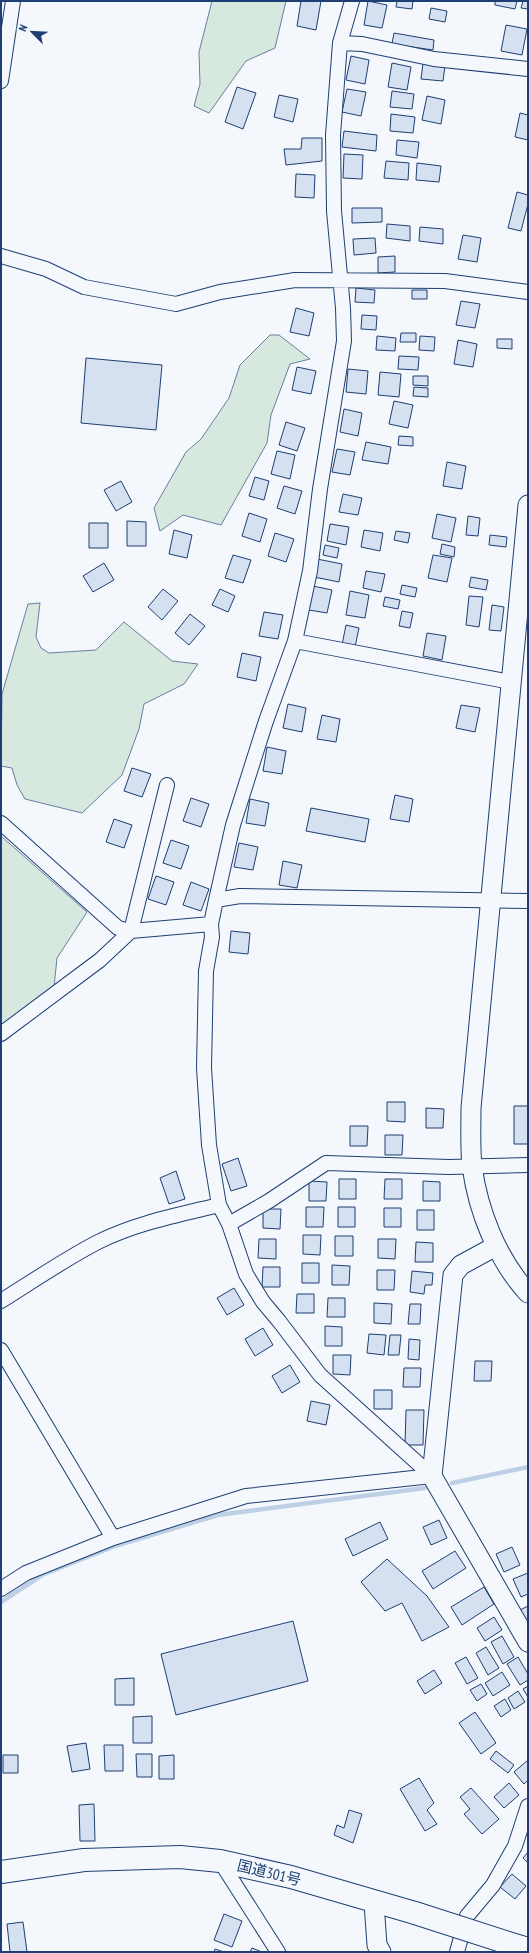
<svg xmlns="http://www.w3.org/2000/svg" width="529" height="1953" viewBox="0 0 529 1953" font-family="'PT Sans Narrow','Noto Sans JP',sans-serif">
	<rect width="100%" height="100%" fill="#f4f7fb"/>
	<path fill="#d7e8df" stroke="#687fa3" d="M212,1H286L275,48L246,61L209,113L194,106L200,84L199,52Z
		M270,335H279L310,359L290,364L271,415L267,443L221,525L183,515L160,531L154,508L186,452L201,439L229,398L240,365Z
		M40,603L36,637L41,648L49,653L96,650L124,622L172,661L198,664L184,684L144,704L139,729L122,775L82,813L25,799L17,785L12,768L1,766L2,694L28,604Z
		M1,836L87,912L57,958L54,987L1,1033Z"/>
	<g fill="none" stroke-linecap="round" stroke-linejoin="round">
		<path stroke="#bed0e5" stroke-width="4.5" d="M452,1483L528,1467
			M1,1602L42,1575L115,1546L218,1515L425,1488"/>
	</g>
	<path fill="#d5e0f0" stroke="#1d3f73" d="M301,1H321L316,30L297,26Z
		M368,1L387,5L382,28L364,25Z
		M397,1H413L412,9L396,7Z
		M495,1H517L515,9L495,5Z
		M523,1H528V9L521,8Z
		M431,8L447,11L445,22L429,19Z
		M506,25L527,29L522,55L501,51Z
		M394,33L434,40L433,50L392,44Z
		M351,56L369,60L365,84L346,80Z
		M392,63L411,67L407,90L388,87Z
		M423,63L445,66L443,81L421,79Z
		M237,87L256,93L243,129L225,122Z
		M347,89L366,92L361,116L342,112Z
		M392,91L414,94L412,109L390,107Z
		M279,95L298,99L293,122L274,117Z
		M427,96L445,100L441,124L422,120Z
		M520,113L528,115V140L515,137Z
		M391,114L415,117L413,133L390,131Z
		M344,131L377,135L376,151L342,147Z
		M302,138H322V161L286,165L284,149H301Z
		M397,140L419,142L417,158L396,155Z
		M344,154L363,155L362,179L343,178Z
		M386,161L409,163L408,180L384,178Z
		M417,163L441,166L439,182L416,180Z
		M296,174L315,175L314,198L295,197Z
		M517,192L528,195V204L521,231L508,228Z
		M352,208H382V222L352,223Z
		M387,224L410,226V241L386,238Z
		M420,227L443,229V244L419,241Z
		M463,235L481,238L477,262L458,259Z
		M375,238L376,253L354,255L353,239Z
		M395,256V272L378,273V257Z
		M356,288L375,290L374,303L355,302Z
		M412,290H427V299H412Z
		M461,301L480,304L475,328L456,325Z
		M296,308L314,313L309,336L290,332Z
		M362,315L377,316L376,330L361,329Z
		M401,333H416V342H400Z
		M377,336L396,338L395,351L376,350Z
		M420,336L435,337L434,351L419,350Z
		M497,339H512V349L497,348Z
		M458,340L477,344L473,367L454,364Z
		M399,356L419,357L418,370L398,369Z
		M86,358L162,365L156,430L81,423Z
		M297,367L316,371L311,394L292,390Z
		M348,369L368,371L366,394L346,392Z
		M380,372L401,374L399,397L378,395Z
		M413,376H428V386L413,385Z
		M414,387L428,388V397L413,396Z
		M394,401L413,405L408,428L389,424Z
		M344,409L362,413L358,436L340,432Z
		M286,422L305,428L297,451L279,445Z
		M399,436L413,437V446L398,445Z
		M366,442L391,447L388,464L362,460Z
		M337,449L355,452L350,475L332,472Z
		M277,451L295,455L290,479L271,474Z
		M447,462L466,466L462,489L443,486Z
		M255,477L269,481L264,500L249,496Z
		M121,481L132,502L116,511L104,490Z
		M284,486L302,491L295,514L277,508Z
		M343,494L362,498L358,515L339,512Z
		M249,513L267,519L260,542L242,536Z
		M437,514L456,518L451,542L432,538Z
		M468,516L480,518L478,536L466,535Z
		M127,521L146,522V546H127Z
		M89,523H108V548H89Z
		M330,524L349,527L346,545L327,541Z
		M174,530L192,535L187,558L169,554Z
		M364,530L383,533L380,551L361,547Z
		M396,531L410,533L408,543L394,540Z
		M275,533L294,539L286,562L268,556Z
		M490,535L507,537L506,547L489,545Z
		M442,544L455,547L454,557L440,554Z
		M325,545L339,548L337,558L323,555Z
		M233,555L251,560L243,583L225,578Z
		M433,555L452,558L447,582L428,578Z
		M317,559L342,564L339,582L314,577Z
		M104,563L114,580L93,592L83,576Z
		M366,571L385,574L381,592L363,588Z
		M471,577L488,580L486,590L469,587Z
		M402,585L417,588L415,597L400,594Z
		M313,586L332,590L327,613L309,610Z
		M163,589L178,601L162,620L148,607Z
		M220,589L235,596L228,612L212,605Z
		M350,591L369,595L365,618L346,615Z
		M469,596L483,597L479,627L466,625Z
		M385,597L400,600L398,609L383,606Z
		M492,605L504,607L501,631L489,630Z
		M402,611L413,613L410,628L399,626Z
		M264,612L283,615L278,639L259,636Z
		M190,614L205,626L189,645L175,633Z
		M346,625L359,628L355,647L342,645Z
		M427,633L446,636L442,660L423,656Z
		M242,653L261,657L256,681L237,677Z
		M288,704L306,708L302,732L283,728Z
		M461,705L480,708L475,732L456,728Z
		M322,715L340,719L336,742L317,739Z
		M267,747L286,751L282,774L263,771Z
		M132,768L151,774L142,797L124,791Z
		M395,795L413,799L409,822L390,819Z
		M191,798L209,804L201,827L183,821Z
		M250,799L269,803L265,826L246,823Z
		M311,808L369,819L365,842L306,831Z
		M114,819L132,825L124,848L106,842Z
		M171,840L189,846L181,869L163,863Z
		M239,843L258,847L253,870L234,867Z
		M283,861L302,865L297,888L279,885Z
		M156,876L174,882L166,905L148,899Z
		M191,882L209,889L201,911L183,905Z
		M231,931L250,933L248,954L229,952Z
		M387,1102H405V1122L387,1121Z
		M514,1106H528V1144H514Z
		M426,1108L444,1109L443,1128H426Z
		M350,1126H368L367,1146H350Z
		M385,1135H403L402,1155H385Z
		M238,1158L247,1186L231,1191L222,1164Z
		M176,1171L185,1199L169,1204L160,1178Z
		M339,1179H356V1199H339Z
		M385,1179H402V1199H384Z
		M309,1181L327,1182L326,1201H309Z
		M423,1181L440,1182V1201H423Z
		M306,1207H324L323,1227H306Z
		M338,1207H355V1227H338Z
		M384,1208H401V1227H384Z
		M263,1209H281L280,1229L263,1228Z
		M417,1210H434V1230H417Z
		M303,1235H321L320,1255L303,1254Z
		M335,1236H353V1256H335Z
		M259,1239H276V1259L258,1258Z
		M378,1239H396L395,1259L378,1258Z
		M416,1242L433,1243V1262H415Z
		M302,1263H319V1283H302Z
		M332,1265L350,1266L349,1285H332Z
		M263,1267H280V1287H262Z
		M377,1270H395L394,1290H377Z
		M412,1271L433,1273L432,1285H425L424,1294L410,1292Z
		M234,1288L244,1305L227,1315L217,1298Z
		M297,1294H314V1313H296Z
		M328,1298H345V1317H327Z
		M374,1303L392,1304L391,1324L374,1323Z
		M410,1304H421L420,1324H408Z
		M325,1326L342,1327V1346H325Z
		M263,1328L273,1345L255,1356L245,1339Z
		M369,1334L386,1335L384,1355L367,1353Z
		M390,1335H401L399,1355H388Z
		M409,1339L420,1340L419,1360L408,1359Z
		M333,1355H351L350,1375L333,1374Z
		M475,1361H492L491,1381H474Z
		M290,1365L300,1382L282,1393L272,1376Z
		M404,1368H421L420,1387H403Z
		M374,1390H392V1409H374Z
		M311,1401L330,1405L326,1425L307,1421Z
		M406,1410H424L423,1445H405Z
		M439,1520L447,1538L431,1545L423,1527Z
		M380,1522L388,1539L353,1556L345,1539Z
		M512,1547L520,1565L504,1572L496,1554Z
		M455,1551L466,1568L433,1589L422,1571Z
		M387,1559L427,1596L449,1627L422,1641L402,1603L385,1611L361,1582Z
		M528,1573V1594L521,1597L513,1579Z
		M484,1587L494,1604L462,1625L451,1607Z
		M528,1606V1623L520,1610Z
		M494,1617L502,1630L485,1641L477,1628Z
		M293,1621L308,1681L176,1715L161,1654Z
		M502,1636L514,1657L503,1664L491,1642Z
		M486,1647L499,1668L488,1675L476,1653Z
		M466,1657L478,1678L467,1684L455,1663Z
		M518,1657L528,1674V1680L520,1685L507,1664Z
		M434,1670L442,1683L425,1694L417,1681Z
		M502,1672L510,1685L493,1696L485,1683Z
		M134,1678V1705H115V1679Z
		M481,1684L487,1694L477,1701L470,1690Z
		M528,1686V1697L523,1689Z
		M518,1691L525,1702L514,1709L508,1698Z
		M505,1699L511,1710L501,1717L494,1706Z
		M475,1712L496,1743L481,1754L459,1723Z
		M152,1716V1743H133V1717Z
		M86,1743L90,1769L72,1772L67,1746Z
		M104,1745H123V1771H105Z
		M496,1751L514,1765L508,1773L490,1759Z
		M136,1754H152V1777H137Z
		M3,1755H18V1773H3Z
		M174,1755V1779H159V1756Z
		M528,1760V1780L524,1784L514,1772Z
		M419,1778L434,1803L427,1810L437,1824L425,1831L400,1789Z
		M509,1783L519,1795L504,1808L494,1797Z
		M471,1788L499,1819L482,1834L464,1814L470,1809L460,1797Z
		M94,1804L95,1841H80L79,1805Z
		M349,1810L362,1814L353,1843L334,1835L337,1825L344,1828Z
		M528,1852V1863L523,1858Z
		M512,1874L526,1886L515,1899L500,1887Z
		M224,1914L242,1921L232,1947L214,1940Z
		M23,1922L27,1952H10L7,1924Z
		M252,1948L262,1952H250Z
		M215,1949L224,1952H214Z"/>
	<g fill="none" stroke-linecap="round" stroke-linejoin="round">
		<g stroke="#1d3f73" stroke-width="16">
			<path id="street" d="M352,1L340,43L333,135L334,211L343,308L344,341L320,489L310,571L295,641L266,721L233,825L216,900L211,924L212,937L206,971L204,1068L209,1145L219,1205L229,1224L246,1274L263,1302L279,1321L320,1375L432,1476
				M340,43L362,44L434,59L528,69
				M1,81L13,1
				M1,256L46,269L84,287L176,304L220,292L295,280L445,281L528,292
				M295,641L511,682
				M1,823L118,928L131,931L211,924
				M216,900L240,896L528,901
				M1,1034L100,960L131,931L167,785
				M229,1224L269,1201L326,1163L449,1167L528,1165
				M1,1301C33,1281 65,1259 98,1242C136,1223 178,1215 219,1205
				M1,1350L113,1538
				M1,1589L26,1573L113,1538L246,1496L432,1476
				M220,1861L278,1952
				M457,1952L467,1916L493,1885L515,1846L528,1806"/>
		</g>
		<g stroke="#1d3f73" stroke-width="21">
			<path id="secondary" d="M528,505L471,1108C471,1127 470,1147 472,1166C478,1211 497,1259 528,1293
				M496,1246L461,1265L453,1275L432,1476L528,1642
				M374,1903L377,1945L381,1952"/>
		</g>
		<g stroke="#1d3f73" stroke-width="24">
			<path id="highway" d="M1,1872L84,1860L180,1857L220,1861L291,1877L415,1913
				M508,1943L528,1949"/>
		</g>
		<use href="#street" stroke="#f4f7fb" stroke-width="14"/>
		<use href="#secondary" stroke="#f4f7fb" stroke-width="19"/>
		<use href="#highway" stroke="#f4f7fb" stroke-width="22"/>
		<g stroke="#1d3f73" stroke-width="24" stroke-linecap="butt">
			<path id="highway-bridge" d="M415,1913L508,1943"/>
		</g>
		<use href="#highway-bridge" stroke="#f4f7fb" stroke-width="22"/>
	</g>
	<g text-anchor="middle" stroke-width="3" stroke-linejoin="round" paint-order="stroke">
		<g font-size="15" fill="#1d3f73" stroke="#f4f7fb">
			<text transform="translate(269 1873) rotate(14)" y="5">国道301号</text>
		</g>
	</g>
	<rect width="529" height="1953" fill="none" stroke="#1d3f73" stroke-width="4"/>
	<g transform="translate(32 32) rotate(294)" stroke="#f4f7fb" stroke-width="3" paint-order="stroke">
	<path d="M0-3L7 15L0 10L-7 15Z" fill="#1d3f73"/>
	<text y="-6" font-size="11" font-weight="bold" text-anchor="middle" fill="#1d3f73">N</text>
	</g>
</svg>
